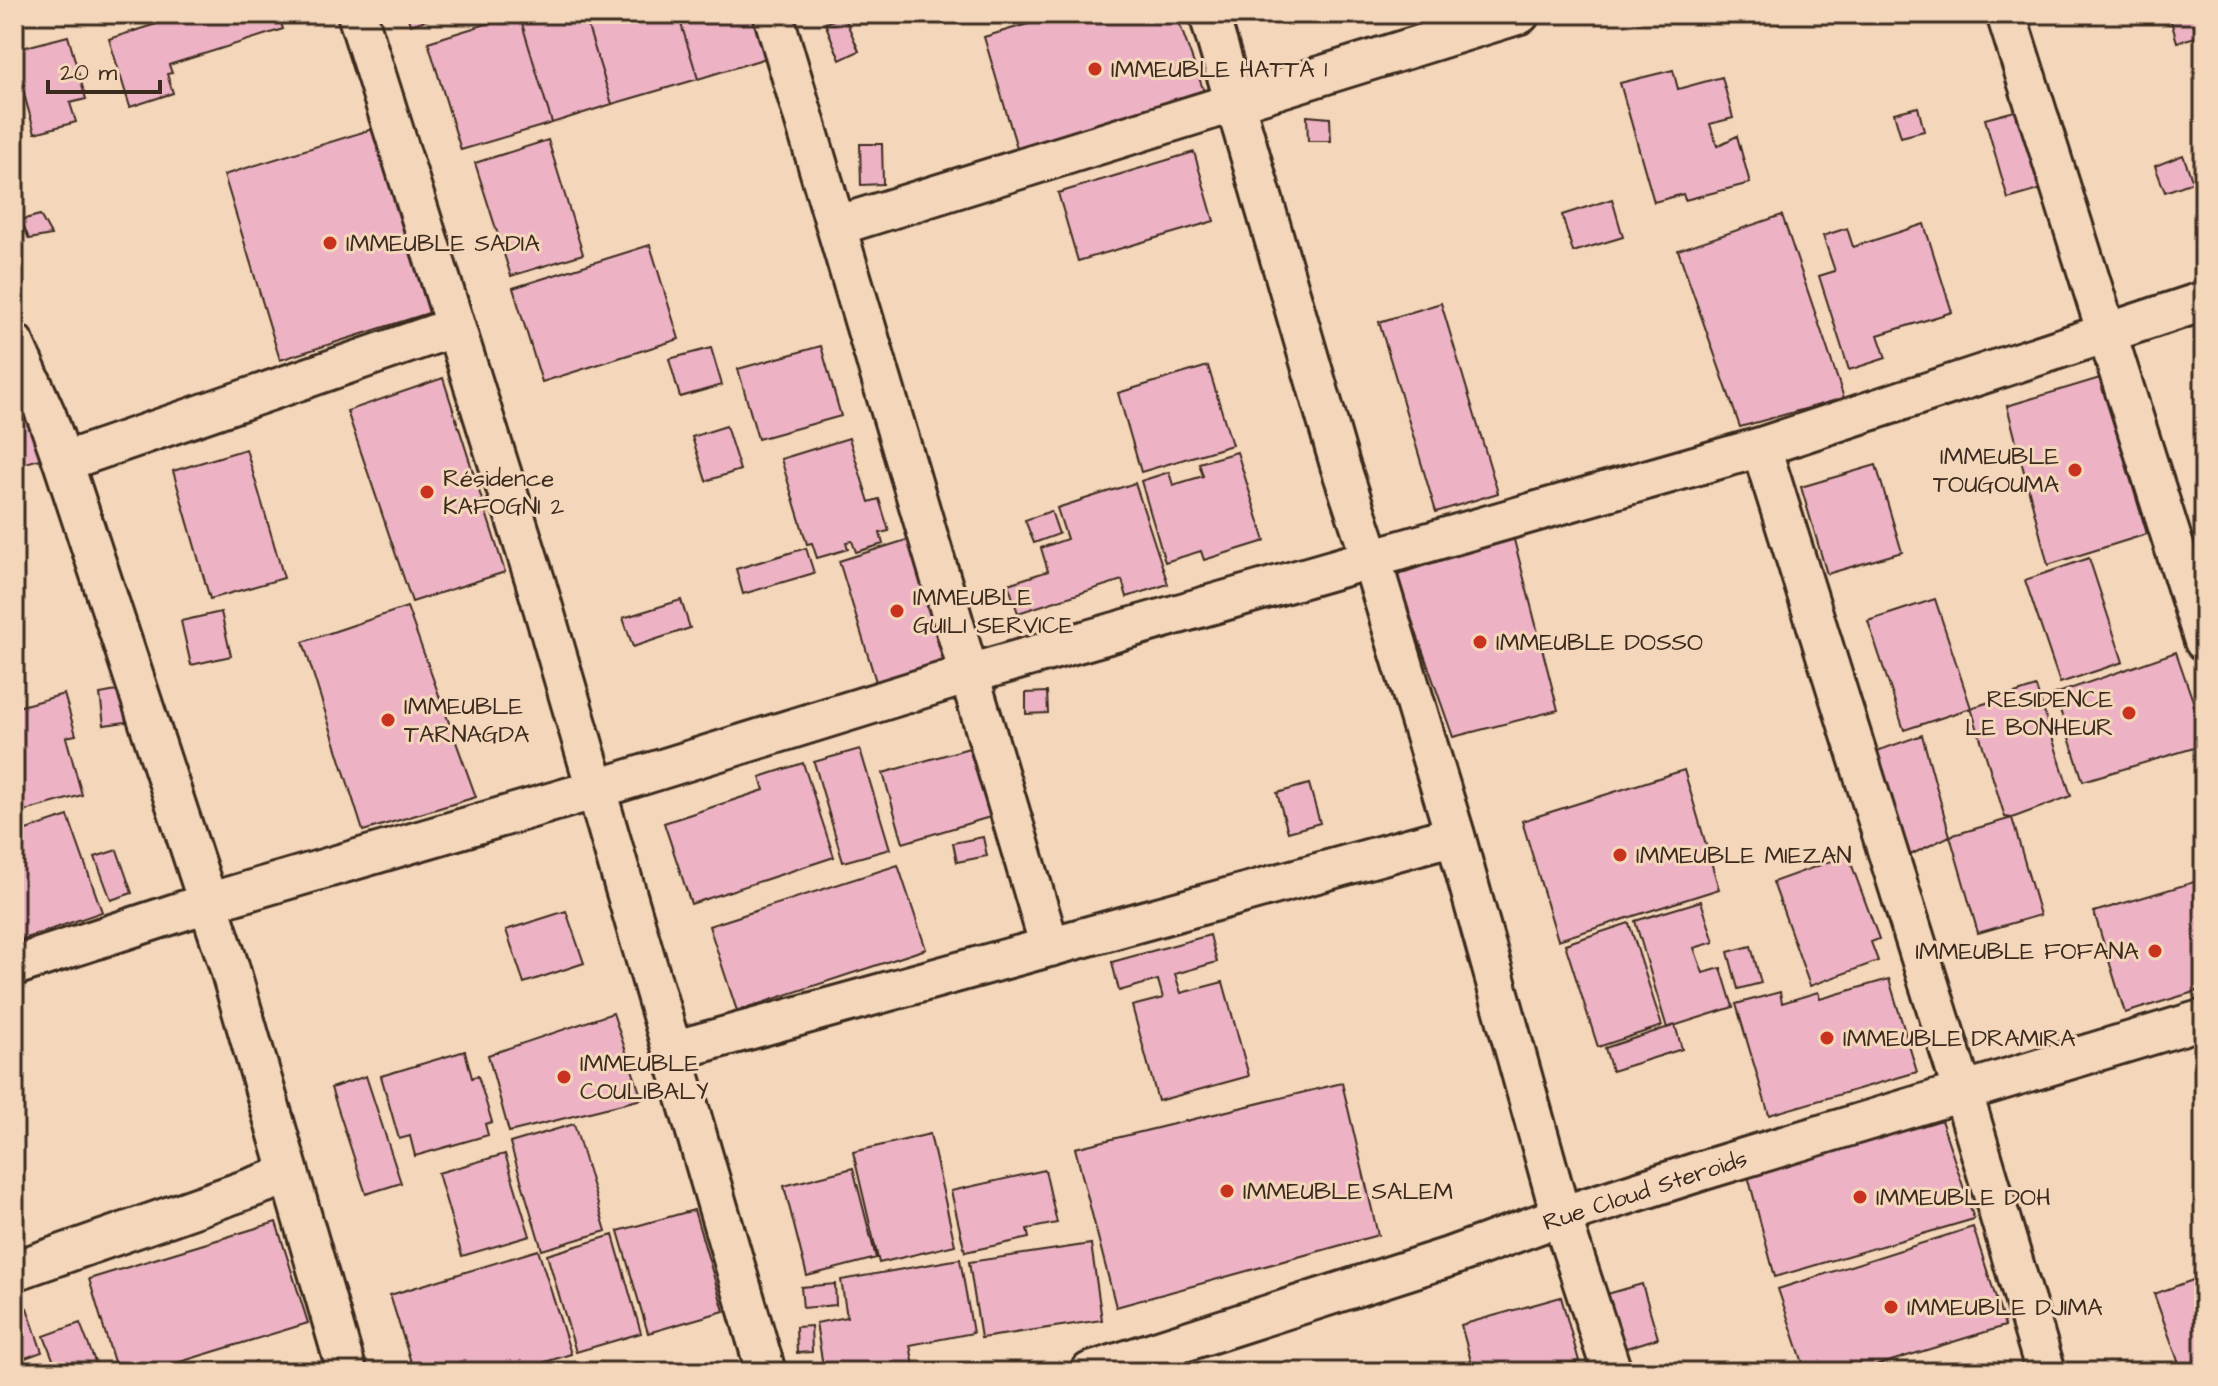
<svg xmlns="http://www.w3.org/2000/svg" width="2218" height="1386" viewBox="0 0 2218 1386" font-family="'Architects Daughter',sans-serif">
	<rect width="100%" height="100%" fill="#f4d6ba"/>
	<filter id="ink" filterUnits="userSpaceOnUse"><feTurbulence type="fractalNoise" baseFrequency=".0125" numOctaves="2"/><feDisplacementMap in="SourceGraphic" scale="16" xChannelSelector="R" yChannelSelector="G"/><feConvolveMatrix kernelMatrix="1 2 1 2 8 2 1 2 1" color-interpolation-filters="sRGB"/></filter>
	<g filter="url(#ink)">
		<path fill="#edb3c5" stroke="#3b2a1e" stroke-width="2" d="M156,14H278L283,29L169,65L172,73L167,74L173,93L130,107L109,39L159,23Z
			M407,14H446L410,25Z
			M519,14H584L612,104L552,123Z
			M519,14L552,123L461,150L428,42Z
			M584,14H678L698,79L612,104Z
			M678,14H753L766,58L698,79Z
			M1013,14H1046L1016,23Z
			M1061,14H1176L1207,100L1020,158L984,37Z
			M1399,14H1426L1401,22Z
			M2169,14H2198L2204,35L2177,42Z
			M844,16L859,51L840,60L825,23Z
			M68,36L86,99L70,103L76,122L35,133L14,59V50Z
			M1673,70L1678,89L1722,77L1733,118L1710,124L1717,146L1737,136L1750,183L1685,200L1683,194L1654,202L1620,83Z
			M1918,107L1924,131L1901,137L1894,113Z
			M2030,107L2053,186L2008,199L1985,119Z
			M1307,116L1330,118L1331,141H1308Z
			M379,127L438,310L280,360L224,175Z
			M548,140L583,254L511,276L475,163Z
			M860,144H882L883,184L861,185Z
			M1194,152L1214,221L1078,261L1058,193Z
			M2183,155L2193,182L2165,192L2155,166Z
			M1612,199L1623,237L1573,252L1562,215Z
			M40,215L51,235L29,239L21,220Z
			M1782,215L1844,398L1740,427L1678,250Z
			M1924,224L1952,312L1878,335L1886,358L1849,370L1819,276L1835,271L1823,236L1847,228L1853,247Z
			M650,245L679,339L542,382L513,288Z
			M1441,303L1498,493L1436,512L1379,322Z
			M821,346L841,416L758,439L738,369Z
			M711,348L722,385L680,397L669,359Z
			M1208,366L1232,445L1141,472L1118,393Z
			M443,378L505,572L412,602L347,411Z
			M2100,378L2147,534L2048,565L2007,406Z
			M28,415L40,459L14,466V419Z
			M726,426L740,470L706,481L692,437Z
			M849,438L869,502L879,499L889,531L880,533L883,544L856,552L852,541L846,542L848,549L817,558L812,543L807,544L781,459Z
			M246,449L284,578L210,599L173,471Z
			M1237,452L1265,541L1204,560L1201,551L1165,562L1141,481L1169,472L1173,485L1203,476L1199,463Z
			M1876,465L1902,552L1827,574L1801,487Z
			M1135,483L1168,584L1127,597L1122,580L1018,613L1008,584L1048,571L1041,548L1067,539L1057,508Z
			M1051,511L1059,534L1034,543L1025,520Z
			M1513,536L1558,710L1453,737L1396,575Z
			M916,537L955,661L877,685L839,561Z
			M806,548L814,573L743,594L736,569Z
			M2089,558L2123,662L2060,683L2025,580Z
			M1935,599L1971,708L1904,730L1868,621Z
			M681,600L690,628L633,647L623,618Z
			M407,607L476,797L363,831L303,642Z
			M221,612L231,656L191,665L181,621Z
			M2176,652L2204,733V745L2083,781L2055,694Z
			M2036,687L2071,796L2012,818L2005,817L1971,708Z
			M122,690L126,722L104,725L100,694Z
			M1047,692L1048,713L1026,714V693Z
			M64,694L76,735L66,737L82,795L14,814V708Z
			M1922,735L1950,836L1908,856L1874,752Z
			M969,748L990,817L903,843L883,773Z
			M860,749L890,849L843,862L814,762Z
			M803,763L834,857L691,904L664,823L764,790L760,777Z
			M1684,770L1719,889L1558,940L1522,821Z
			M1309,784L1320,823L1288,832L1277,793Z
			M68,816L102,912L14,942V834Z
			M2012,818L2040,915L1978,933L1950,836Z
			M983,837L987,856L957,862L953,843Z
			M117,850L132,893L111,900L95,857Z
			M1848,855L1879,939L1871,942L1878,961L1810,986L1773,882Z
			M898,865L926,949L737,1011L709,926Z
			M2204,879V989L2125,1013L2094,912Z
			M1701,901L1714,942L1694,948L1703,973L1721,968L1733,1007L1667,1028L1635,921Z
			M566,911L584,963L524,983L506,930Z
			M1629,923L1662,1026L1598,1047L1565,944Z
			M1210,935L1217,962L1175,974L1181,993L1223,982L1249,1076L1158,1101L1132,1006L1163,998L1158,980L1119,991L1112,962Z
			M1751,946L1761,983L1738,989L1728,952Z
			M1889,979L1917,1072L1769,1115L1736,1004L1780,992L1782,1003L1818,992L1820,999Z
			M613,1013L642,1099L509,1132L488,1055Z
			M1675,1025L1682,1049L1612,1071L1605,1048Z
			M465,1051L472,1078L478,1076L492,1122L485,1124L488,1135L415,1156L410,1136L399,1139L381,1076Z
			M366,1076L401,1183L366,1194L331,1088Z
			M1342,1083L1378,1235L1116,1307L1075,1148Z
			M1941,1120L1974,1219L1775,1277L1748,1176Z
			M574,1124L606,1231L542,1250L510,1143Z
			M930,1134L955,1245L879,1263L853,1152Z
			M505,1154L530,1236L462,1256L438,1173Z
			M853,1168L876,1258L807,1276L784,1186Z
			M1045,1170L1057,1223L1027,1229L1029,1238L965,1252L951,1191Z
			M694,1210L724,1311L648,1333L618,1231Z
			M276,1222L308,1323L147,1372H117L89,1279Z
			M1973,1227L2005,1326L1855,1372H1806L1778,1289Z
			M613,1235L641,1333L576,1352L547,1255Z
			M1091,1244L1102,1320L981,1338L969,1262Z
			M538,1250L571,1354L513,1372H414L390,1295Z
			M960,1259L973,1333L910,1345L914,1366L881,1372H824L816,1323L847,1317L841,1280Z
			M2204,1276V1372H2182L2154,1294Z
			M835,1284L836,1305L803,1308L801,1287Z
			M1642,1284L1658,1338L1620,1350L1604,1295Z
			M1561,1297L1579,1361L1541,1372H1474L1461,1325Z
			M27,1308L42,1352L14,1362V1312Z
			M80,1323L99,1372H58L44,1336Z
			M811,1326L812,1352L797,1353L796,1327Z"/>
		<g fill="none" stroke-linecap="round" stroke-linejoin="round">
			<g stroke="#3b2a1e" stroke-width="44">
				<path id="minor" d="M357,14L535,580L766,1372
					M773,14L1050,947
					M1209,14L1340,465L1371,558L1455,835L1561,1216L1612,1372
					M2006,14L2204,641
					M836,226L1520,14
					M14,343L47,417L63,462L229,966L347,1372
					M1761,447L1963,1093L2046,1372
					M63,462L455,327
					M14,966L207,903L597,789L969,674L1761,447L2204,301
					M672,1051L1455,835
					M14,1271L288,1175
					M1090,1372L1449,1257L1561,1216L1704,1170L2204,1019"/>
			</g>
			<use href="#minor" stroke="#f4d6ba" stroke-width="38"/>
		</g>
	</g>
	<g fill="#c8321e" stroke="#f4d6ba" stroke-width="3">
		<circle cx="1095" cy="69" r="8"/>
		<circle cx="330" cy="243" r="8"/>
		<circle cx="2075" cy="470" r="8"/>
		<circle cx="427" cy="492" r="8"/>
		<circle cx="897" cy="611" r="8"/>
		<circle cx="1480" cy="642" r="8"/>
		<circle cx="2129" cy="713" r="8"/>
		<circle cx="388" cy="720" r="8"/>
		<circle cx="1620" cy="855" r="8"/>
		<circle cx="2155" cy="951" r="8"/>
		<circle cx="1827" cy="1038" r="8"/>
		<circle cx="564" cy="1077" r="8"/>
		<circle cx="1227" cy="1191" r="8"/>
		<circle cx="1860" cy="1197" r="8"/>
		<circle cx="1891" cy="1307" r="8"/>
	</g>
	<g text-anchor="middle" stroke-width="6" stroke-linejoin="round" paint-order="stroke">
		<g font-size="24" fill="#3b2a1e" stroke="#f4d6ba" text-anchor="start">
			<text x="1111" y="77">IMMEUBLE HATTA 1</text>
			<text x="346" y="251">IMMEUBLE SADIA</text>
			<text x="2059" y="464" text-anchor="end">IMMEUBLE<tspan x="2059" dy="28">TOUGOUMA</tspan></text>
			<text x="443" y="486">Résidence<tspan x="443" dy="28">KAFOGNI 2</tspan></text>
			<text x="913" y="605">IMMEUBLE<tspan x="913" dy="28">GUILI SERVICE</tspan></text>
			<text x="1496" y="650">IMMEUBLE DOSSO</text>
			<text x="2113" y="707" text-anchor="end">RESIDENCE<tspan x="2113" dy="28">LE BONHEUR</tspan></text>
			<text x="404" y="714">IMMEUBLE<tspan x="404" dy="28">TARNAGDA</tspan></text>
			<text x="1636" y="863">IMMEUBLE MIEZAN</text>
			<text x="2139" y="959" text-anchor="end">IMMEUBLE FOFANA</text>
			<text x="1843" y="1046">IMMEUBLE DRAMIRA</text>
			<text x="580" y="1071">IMMEUBLE<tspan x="580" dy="28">COULIBALY</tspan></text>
			<text x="1243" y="1199">IMMEUBLE SALEM</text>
			<text x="1876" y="1205">IMMEUBLE DOH</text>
			<text x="1907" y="1315">IMMEUBLE DJIMA</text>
		</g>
		<g font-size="24" fill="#3b2a1e" stroke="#f4d6ba">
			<text transform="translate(1645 1190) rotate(-18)" y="8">Rue Cloud Steroids</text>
		</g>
	</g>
	<rect width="2218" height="1386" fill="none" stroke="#f4d6ba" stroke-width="48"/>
	<rect x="24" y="24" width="2170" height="1338" fill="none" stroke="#3b2a1e" stroke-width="3" filter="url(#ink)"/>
	<path d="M48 80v12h112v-12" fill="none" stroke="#3b2a1e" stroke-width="4"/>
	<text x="60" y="80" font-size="24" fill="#3b2a1e" stroke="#f4d6ba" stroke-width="6" paint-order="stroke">20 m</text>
</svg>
